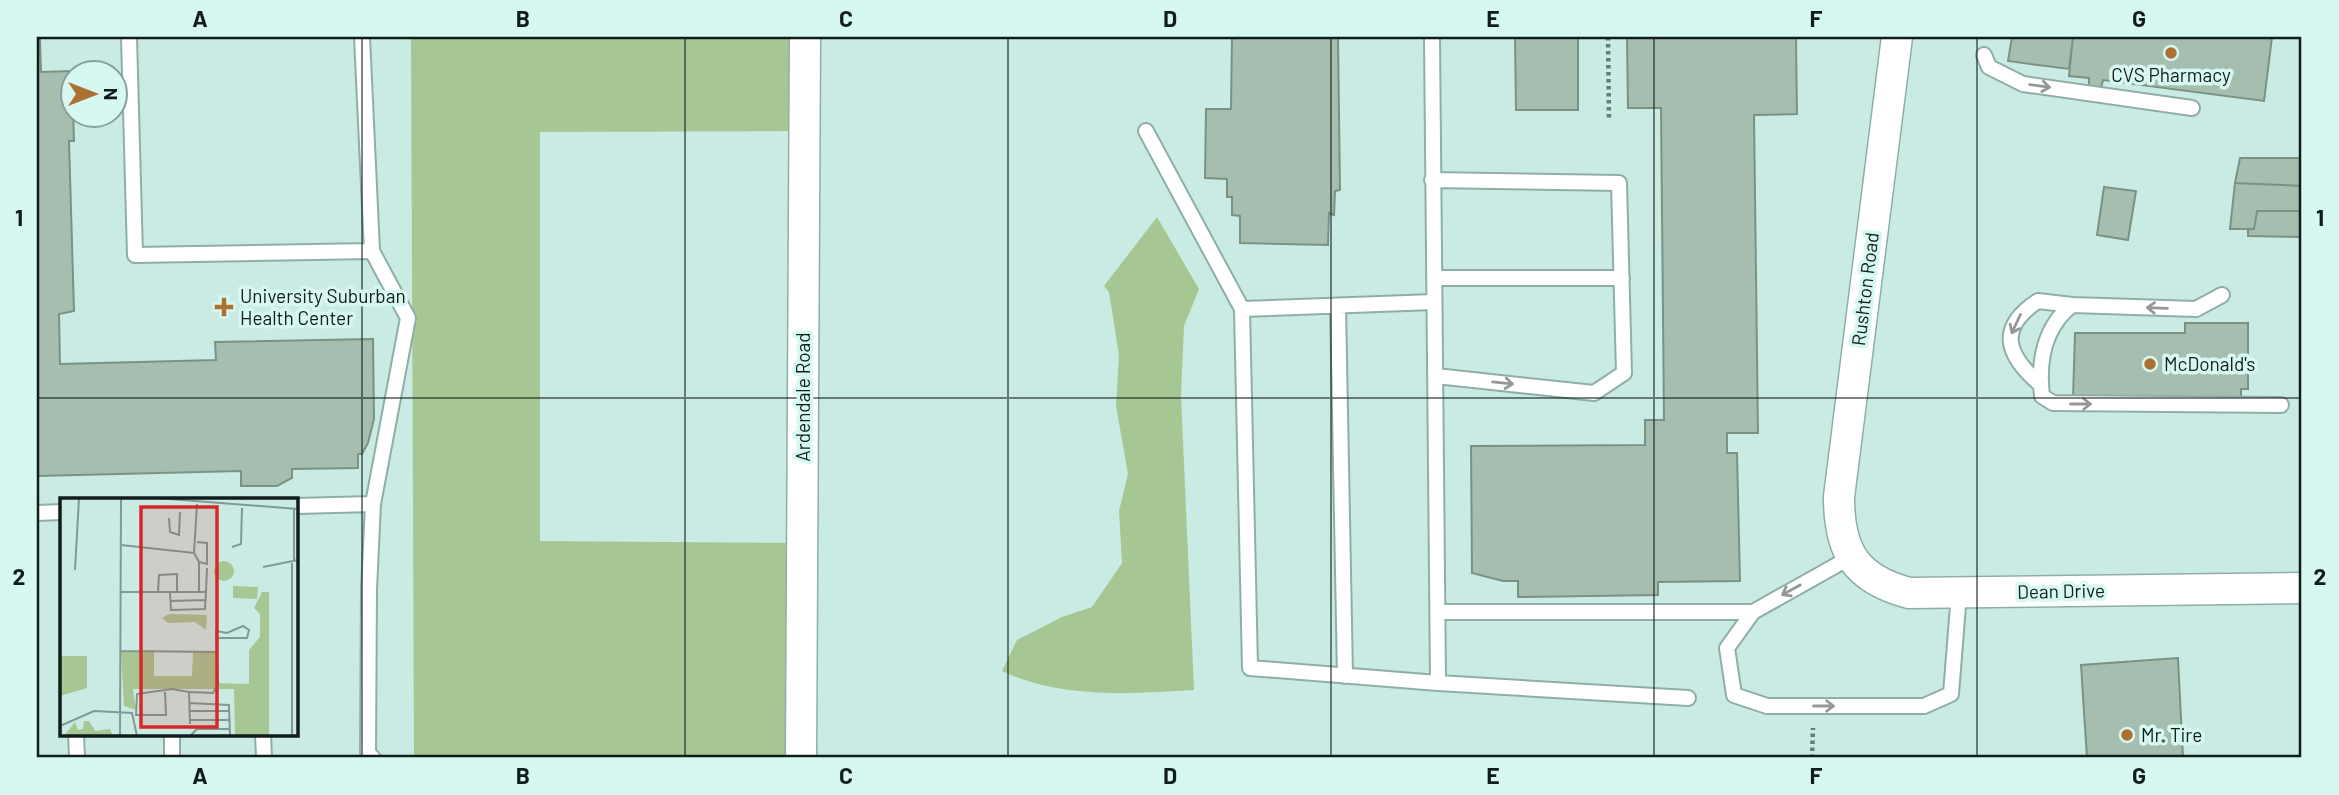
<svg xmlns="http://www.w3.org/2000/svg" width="2339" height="795" viewBox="0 0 2339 795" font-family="Barlow,sans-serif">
	<rect width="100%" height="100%" fill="#caebe4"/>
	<path fill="#a6c793" d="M411,37H805L804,131L540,132V541L802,543L801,758H414Z
		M1157,217L1199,289L1184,326L1181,396L1194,690C1131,694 1060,699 1002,671L1017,640L1062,617L1092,607L1122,563L1119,511L1128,474L1116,406L1119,356L1109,292L1104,286Z"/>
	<path fill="#a5beaf" stroke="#7a9283" stroke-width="2" d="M1232,37H1338L1340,190L1335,191L1334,215L1329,213L1328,245L1240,243V216L1232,215V197H1227V179L1205,178L1206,109H1231Z
		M1515,37H1578V110H1516Z
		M1627,37H1796L1797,114L1754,115L1758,433H1727V453H1737L1740,581L1658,582V595L1518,597V581H1503L1472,573L1471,446L1645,445V420H1664L1661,108H1628Z
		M2012,37H2073L2069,69L2008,61Z
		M2073,37H2272L2264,101L2103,80L2101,88L2089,86V78L2069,76Z
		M37,39H40L41,72L72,71L74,141H69L74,311L59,314L60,364L216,360L215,342L373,339L374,419L368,443L362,454H358V468L292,469V478L277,486H241V471L37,476Z
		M2240,158H2302V186L2235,183Z
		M2235,183L2302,186V211H2257L2254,229H2230Z
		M2104,187L2136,191L2128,240L2097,235Z
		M2257,211H2302V237L2248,236V230L2254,229Z
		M2185,323H2248V389H2241V398H2073L2075,333H2185Z
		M2178,658L2183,758H2087L2081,665Z"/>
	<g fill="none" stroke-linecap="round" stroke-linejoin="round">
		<g stroke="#8faea8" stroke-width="18">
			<path id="service" d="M129,37L135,255L372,251
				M1432,37L1438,683L1250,668L1242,309L1434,302
				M1984,55L1989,67L2023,84L2192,108
				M1146,131L1242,309
				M1432,180L1619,183L1624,373L1594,393L1436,376
				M1434,278H1622
				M2222,295L2196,309L2072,305C2044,327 2038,362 2042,396L2053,403L2281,405
				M1338,306L1345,676
				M2041,385C2008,357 1995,329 2038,301L2072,305
				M296,506L373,504L408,318L372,251L362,37
				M37,513L61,512
				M1851,557L1753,612L1727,648L1734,695L1767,706H1924L1951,694L1959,593
				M1438,612H1753
				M1438,683L1688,698
				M76,734L77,758
				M172,734V758
				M263,734L264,758
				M373,758L368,753L369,589L373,504"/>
		</g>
		<g stroke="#8faea8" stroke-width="33">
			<path id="minor" d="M1897,37L1839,497C1839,552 1856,579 1909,593L2302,588
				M801,758L805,37"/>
		</g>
		<path stroke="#667c77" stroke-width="4.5" stroke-dasharray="3.5 3.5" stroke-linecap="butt" d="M1608,37L1609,119
			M1812,758L1813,728"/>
		<use href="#service" stroke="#fff" stroke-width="14"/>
		<use href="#minor" stroke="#fff" stroke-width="30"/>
	</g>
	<defs><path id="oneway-shaft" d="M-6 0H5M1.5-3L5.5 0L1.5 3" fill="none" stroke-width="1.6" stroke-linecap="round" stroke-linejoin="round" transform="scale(1.75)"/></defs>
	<g stroke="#949998">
		<use href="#oneway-shaft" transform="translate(2040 86) rotate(8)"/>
		<use href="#oneway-shaft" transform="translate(2157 308) rotate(-178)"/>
		<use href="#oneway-shaft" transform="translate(2016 324) rotate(115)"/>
		<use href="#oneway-shaft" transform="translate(1503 383) rotate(6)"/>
		<use href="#oneway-shaft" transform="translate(2081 404)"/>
		<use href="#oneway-shaft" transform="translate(1791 590) rotate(151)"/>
		<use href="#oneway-shaft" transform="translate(1824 706)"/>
	</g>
	<path fill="none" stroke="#111d1b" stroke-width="2" stroke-opacity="0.55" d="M362,37V758M685,37V758M1008,37V758M1331,37V758M1654,37V758M1977,37V758M37,398H2302"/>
	<g fill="#ac7033" stroke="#d7f8f1" stroke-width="2.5">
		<circle cx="2171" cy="53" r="7"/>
		<path d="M220.5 296.5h7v7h7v7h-7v7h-7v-7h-7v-7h7z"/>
		<circle cx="2150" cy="364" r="7"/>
		<circle cx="2127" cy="735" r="7"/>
	</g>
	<g text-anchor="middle" stroke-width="7" stroke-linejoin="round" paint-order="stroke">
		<g font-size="19" fill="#111d1b" stroke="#d7f8f1" text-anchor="start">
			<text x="2171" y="82" text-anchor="middle">CVS Pharmacy</text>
			<text x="240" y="303">University Suburban<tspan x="240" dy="22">Health Center</tspan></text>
			<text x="2164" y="371">McDonald's</text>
			<text x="2141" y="742">Mr. Tire</text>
		</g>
		<g font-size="19" fill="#111d1b" stroke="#d7f8f1">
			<text transform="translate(1865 289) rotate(-83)" y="7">Rushton Road</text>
			<text transform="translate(803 397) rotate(-90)" y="7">Ardendale Road</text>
			<text transform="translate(2061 591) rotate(-1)" y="7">Dean Drive</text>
		</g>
	</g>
	<g transform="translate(60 498)">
		<rect width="238" height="238" fill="#caebe4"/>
		<path d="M154 73a10 10 0 1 1 20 0a10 10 0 1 1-20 0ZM173,88L198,89L197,101L173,100ZM202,94H209V238H175L174,191H73L76,212L64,208L61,153L94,154V178H132L133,154H158V185L189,186V152L200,139V116L194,110ZM109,116L147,117L146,132L135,124L108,125L102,120ZM0,158H27V190L0,198ZM24,223H29L35,233L50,231L53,238H4L15,224L18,232L23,231Z" fill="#a6c793"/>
		<path fill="none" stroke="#809994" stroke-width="2" d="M96,0L238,11M109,20L110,34L119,37L120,14M61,47L134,55L137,6M172,49L181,46L182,10M134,55L139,64L147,66V45L137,44M139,64V93M234,64V11M203,69L238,62M15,72L19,0M61,94H146L145,111L111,112L110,94M98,94L99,77L117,76V94M146,94L147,70M110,103L145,102M61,153L158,154M105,194L106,217H76L77,196L112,191L129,194L130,226M129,194L153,195L158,186L156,133L167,135L183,128L189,132L187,140H158M129,205L169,207L170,238M130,213H169M130,222H169M0,228L34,213L72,215L77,238M60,238L61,0M130,238L137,231H169M232,238V65"/>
		<path fill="#d62828" fill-opacity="0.15" stroke="#d62828" stroke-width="3.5" d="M81,9H157V229H81Z"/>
		<rect width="238" height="238" fill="none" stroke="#111d1b" stroke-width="3.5"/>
	</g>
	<rect width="2339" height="795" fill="none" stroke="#d7f8f1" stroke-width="77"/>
	<g transform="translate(94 94) rotate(90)"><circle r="33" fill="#d7f8f1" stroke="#88a09b" stroke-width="2"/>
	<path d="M0-5L12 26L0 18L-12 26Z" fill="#ac7033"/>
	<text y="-10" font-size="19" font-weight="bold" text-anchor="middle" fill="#111d1b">N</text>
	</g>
	<rect x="38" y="38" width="2262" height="718" fill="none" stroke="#111d1b" stroke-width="2.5"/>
	<g font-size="23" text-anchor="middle" font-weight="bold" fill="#111d1b">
		<text x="200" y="27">A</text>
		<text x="523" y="27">B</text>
		<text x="846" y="27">C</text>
		<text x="1170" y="27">D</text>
		<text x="1493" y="27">E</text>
		<text x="1816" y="27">F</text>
		<text x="2139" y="27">G</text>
		<text x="19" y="226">1</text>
		<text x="2320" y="226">1</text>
		<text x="19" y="585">2</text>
		<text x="2320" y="585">2</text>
		<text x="200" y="784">A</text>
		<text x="523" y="784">B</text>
		<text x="846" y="784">C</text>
		<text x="1170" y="784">D</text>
		<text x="1493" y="784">E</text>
		<text x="1816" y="784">F</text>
		<text x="2139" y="784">G</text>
	</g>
</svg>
